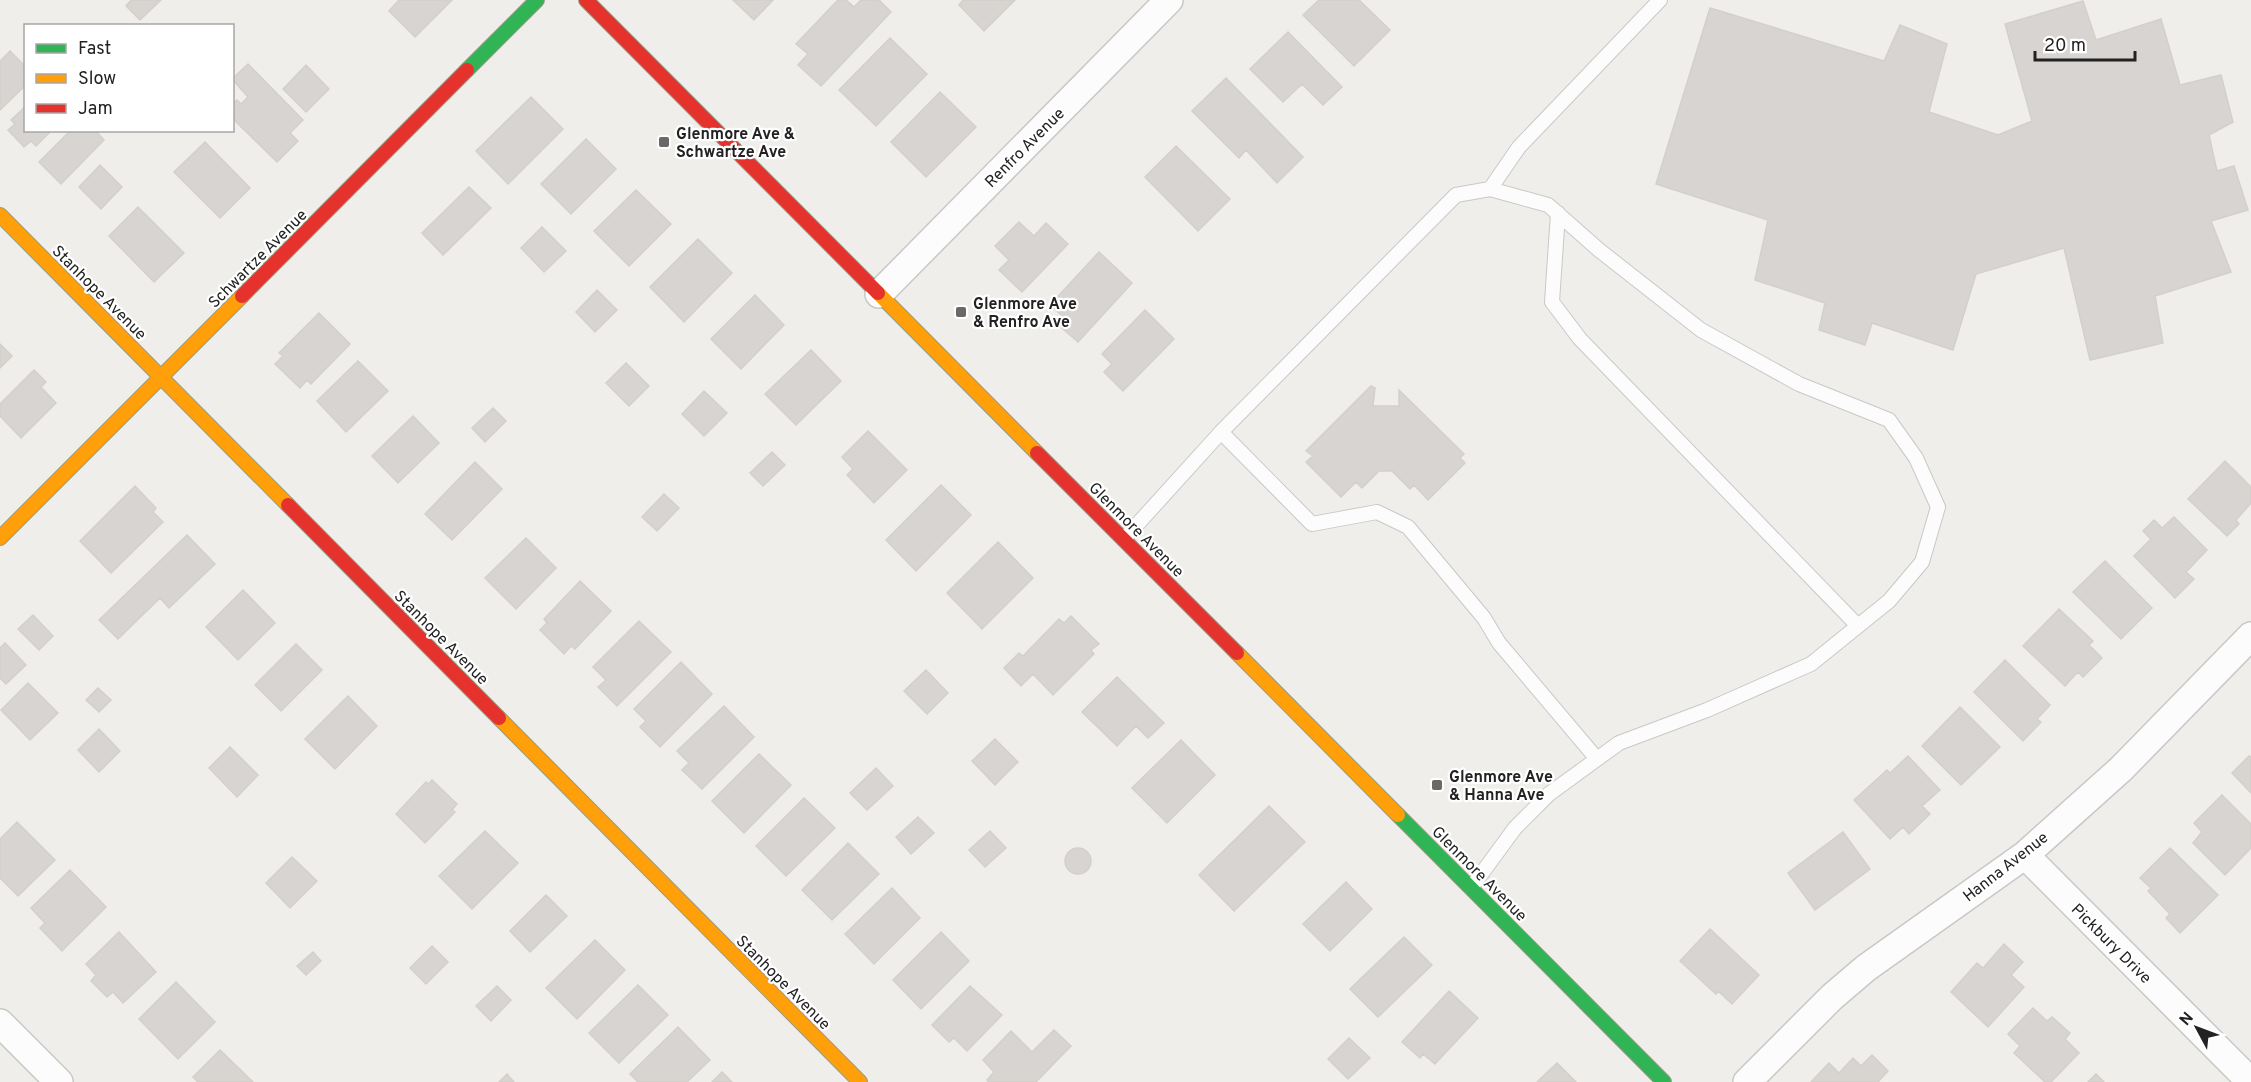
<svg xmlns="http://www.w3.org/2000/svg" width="2251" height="1082" viewBox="0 0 2251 1082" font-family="Overpass,sans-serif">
	<rect width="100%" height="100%" fill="#f0eeeb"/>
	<path fill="#d7d4d2" stroke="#d3d0cc" stroke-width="1.5" d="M131,0H161L140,20L126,6Z
		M399,0H452L415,37L389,11Z
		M733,0H773L754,20Z
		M838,0H846L854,7L861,0H879L891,12L821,86L798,65L808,54L796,44Z
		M963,0H1015L984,31L959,5Z
		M1319,0H1359L1390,30L1354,66L1303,15Z
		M2083,1L2096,40L2161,19L2180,85L2221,75L2233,122L2209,135L2217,171L2234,166L2248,210L2211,221L2231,272L2155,296L2163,343L2090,360L2064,248L1976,274L1953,350L1872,323L1865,345L1819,330L1825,303L1755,280L1768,220L1656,184L1710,8L1884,61L1900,25L1947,44L1929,112L1998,135L2032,121L2005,24Z
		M1288,32L1342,87L1323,105L1302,84L1283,102L1250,69Z
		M890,38L927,74L876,126L839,90Z
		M10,51L26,67V85L0,110V61Z
		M248,64L303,120L290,133L298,141L277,162L232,118V104L237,100L241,104L248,97L232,79Z
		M306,65L329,89L306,112L283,89Z
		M1226,78L1303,157L1277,183L1246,150L1239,158L1192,111Z
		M940,92L976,127L926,177L891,142Z
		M531,97L563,129L508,184L476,151Z
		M26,106V130H52L36,146L31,141L24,147L8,130L15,124L11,120Z
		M71,130H95L104,140L61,184L39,162Z
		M586,139L616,169L571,214L541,184Z
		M205,142L250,188L220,218L174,172Z
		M1176,146L1230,199L1198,231L1145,177Z
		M100,165L122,187L101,209L79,187Z
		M469,187L491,208L443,255L422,233Z
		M636,190L671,224L629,266L594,231Z
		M138,207L184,253L154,282L109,236Z
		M1019,222L1034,236L1046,223L1068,244L1022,292L999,270L1009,260L995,246Z
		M542,227L566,251L544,272L521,248Z
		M698,239L732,273L684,322L650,287Z
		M1099,252L1132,283L1078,342L1056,323L1062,316L1050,305Z
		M597,290L617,310L595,332L576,312Z
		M755,295L784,325L741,369L711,339Z
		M1145,310L1174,339L1123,391L1104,372L1112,364L1102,354Z
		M319,313L350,344L311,384L307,380L300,388L275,364L283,356L279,353Z
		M0,344L12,356L0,368Z
		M811,350L841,381L796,425L765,394Z
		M358,361L388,391L346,432L317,401Z
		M626,363L649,386L629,406L606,383Z
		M34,370L46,382L41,387L56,403L21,438L0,416V404Z
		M1371,386L1375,388L1373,406H1399V390L1464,454L1460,458L1465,463L1428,500L1414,485L1410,489L1392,471H1379L1362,488L1356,482L1341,497L1306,462L1313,456L1306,451Z
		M704,391L727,413L704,436L682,414Z
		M493,408L506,421L485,442L472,428Z
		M413,416L439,443L398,483L372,456Z
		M868,431L907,470L874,503L847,475L853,469L842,457Z
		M772,452L785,465L763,486L750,473Z
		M2225,461L2251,487V503L2236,520L2239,524L2227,536L2188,499Z
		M475,462L502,489L452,540L425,514Z
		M941,485L971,515L916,571L886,540Z
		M135,486L156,508L153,512L163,522L111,573L80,541Z
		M664,494L679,508L657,531L642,517Z
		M2174,517L2207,550L2186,572L2194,579L2175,598L2134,556L2151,539L2143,531L2154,520L2162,528Z
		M187,535L215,564L169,608L160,598L118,639L99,620Z
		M526,538L556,568L516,609L485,578Z
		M998,542L1033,578L982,629L947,593Z
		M2105,561L2152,608L2121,639L2073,592Z
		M580,581L611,611L575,649L571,646L564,654L540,630L547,623L544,619Z
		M243,590L275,623L238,660L206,627Z
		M2059,609L2093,641L2089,645L2102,658L2083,677L2078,672L2065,686L2023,646Z
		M33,615L53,636L39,650L18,629Z
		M1071,616L1099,644L1091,650L1094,654L1053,695L1033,674L1021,686L1004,668L1019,653L1023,656L1059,619L1064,623Z
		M639,621L671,652L617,706L598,687L606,680L593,667Z
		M5,643L26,665L6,684L0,678V648Z
		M296,644L322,670L281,711L255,685Z
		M2005,660L2050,705L2037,719L2041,722L2023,741L1974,692Z
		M681,662L712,694L660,747L640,727L646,721L634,709Z
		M926,670L948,693L927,714L904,691Z
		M1117,677L1164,723L1148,738L1136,726L1117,746L1082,712Z
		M28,683L58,713L30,740L1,710Z
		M98,688L111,700L99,712L86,700Z
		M348,696L377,726L335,769L305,739Z
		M724,706L754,737L702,789L682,770L689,763L677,751Z
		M1960,707L2000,747L1961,785L1922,746Z
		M99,729L120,751L99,772L78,750Z
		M995,739L1018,762L995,785L972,761Z
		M1181,740L1215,775L1167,823L1132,788Z
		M230,747L258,775L237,797L209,768Z
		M759,754L791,785L744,833L712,801Z
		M1908,756L1940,790L1922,806L1930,814L1909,834L1903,827L1890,839L1854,800L1887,770L1890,773Z
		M2249,756L2251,757V793L2232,773Z
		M876,768L893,786L867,810L850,793Z
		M432,780L457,804L452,810L455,812L425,843L396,814L426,782L429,784Z
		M2222,795L2251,824V848L2225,875L2193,843L2202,832L2194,823Z
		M804,798L835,828L786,876L756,846Z
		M1269,806L1305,842L1234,911L1199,875Z
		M918,817L934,833L911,854L896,837Z
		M17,822L55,860L18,896L0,878V839Z
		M485,831L518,863L472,909L439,876Z
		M990,831L1006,848L985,867L969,850Z
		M1843,832L1870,869L1815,910L1788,873Z
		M848,843L879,874L832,920L802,890Z
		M1065 861a13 13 0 1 1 26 0a13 13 0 1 1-26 0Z
		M2170,848L2218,895L2180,933L2166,918L2170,914L2148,891L2151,888L2140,878Z
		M292,857L317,881L290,908L266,883Z
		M70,870L106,907L62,951L40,928L45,923L31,908Z
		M1346,882L1372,909L1330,951L1303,924Z
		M892,888L920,918L874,964L845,934Z
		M546,895L567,916L530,952L510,931Z
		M1710,929L1759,975L1732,1004L1718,991L1716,994L1680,961Z
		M119,932L156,972L123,1003L113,992L107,997L91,981L96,975L86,964Z
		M941,932L969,961L921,1009L893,980Z
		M1404,937L1432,965L1378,1017L1350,989Z
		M595,940L625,970L577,1019L546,988Z
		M2004,944L2023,962L2011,975L2024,987L1988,1027L1951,992L1977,963L1983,968Z
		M432,946L448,962L426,984L410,968Z
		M313,952L321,961L306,975L297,966Z
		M176,982L215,1022L178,1059L139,1019Z
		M638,985L668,1015L619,1063L589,1033Z
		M497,986L511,1000L491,1021L476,1006Z
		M970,986L1002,1015L967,1051L954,1038L949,1042L932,1025Z
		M1449,991L1478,1018L1435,1064L1423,1054L1420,1058L1402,1042Z
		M2033,1008L2047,1021L2052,1017L2070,1033L2065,1039L2079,1053L2051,1082H2045L2014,1053L2020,1046L2008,1034Z
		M678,1027L710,1060L687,1082H638L630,1074Z
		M1054,1030L1071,1046L1036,1082H989L987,1080L994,1072L983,1060L1011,1031L1032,1052Z
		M1349,1038L1370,1058L1348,1079L1328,1059Z
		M220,1050L253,1082H198L193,1077Z
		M1872,1055L1888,1071L1878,1082H1811L1829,1063L1839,1073L1853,1058L1861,1066Z
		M1557,1063L1576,1082H1537Z
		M722,1072L732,1082H712Z
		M507,1074L514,1082H499Z
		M2096,1074L2104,1082H2088Z"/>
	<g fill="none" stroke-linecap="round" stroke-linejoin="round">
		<g stroke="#c9c8c7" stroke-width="16">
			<path id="lane" d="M1490,189L1519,147L1660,0
				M1558,213L1552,302L1580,339L1858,626
				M1221,432L1312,524L1377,512L1408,527L1484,618L1499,643L1597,759
				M1124,539L1221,432L1456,195L1490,189L1548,205L1599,250L1701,330L1799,384L1889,420L1916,458L1938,507L1922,562L1889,601L1811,664L1707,710L1619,743L1549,794L1515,828L1471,888"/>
		</g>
		<g stroke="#c9c8c7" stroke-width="30">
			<path id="street" d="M879,294L1169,0
				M2025,855L2251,1082
				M0,1023L59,1082
				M1747,1082L1832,997L1866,968L2025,855L2121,769L2251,636"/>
		</g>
		<g stroke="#999a82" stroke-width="16">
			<path id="fast" d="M467,70L537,0
				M1398,815L1664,1082"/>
		</g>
		<g stroke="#999a82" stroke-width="16">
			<path id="slow" d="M0,215L288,505
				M878,293L1037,453
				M0,538L242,296
				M1237,653L1398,815
				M499,718L860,1082"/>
		</g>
		<g stroke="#999a82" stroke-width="16">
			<path id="jam" d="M586,0L878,293
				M242,296L467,70
				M1037,453L1237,653
				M288,505L499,718"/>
		</g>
		<use href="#lane" stroke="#fdfcfc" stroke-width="14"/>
		<use href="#street" stroke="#fdfcfc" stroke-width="27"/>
		<use href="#fast" stroke="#30b455" stroke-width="14"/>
		<use href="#slow" stroke="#ff9f0a" stroke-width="14"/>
		<use href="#jam" stroke="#e5322d" stroke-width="14"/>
	</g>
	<g fill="#6a6968" stroke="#fff" stroke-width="2">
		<rect x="658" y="136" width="12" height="12" rx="3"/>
		<rect x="955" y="306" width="12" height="12" rx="3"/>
		<rect x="1431" y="779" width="12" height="12" rx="3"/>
	</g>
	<g text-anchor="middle" stroke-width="4.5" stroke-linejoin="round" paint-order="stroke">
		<g font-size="16" font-weight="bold" fill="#222" stroke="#fff" text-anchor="start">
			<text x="676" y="139">Glenmore Ave &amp;<tspan x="676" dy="18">Schwartze Ave</tspan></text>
			<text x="973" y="309">Glenmore Ave<tspan x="973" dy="18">&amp; Renfro Ave</tspan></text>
			<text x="1449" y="782">Glenmore Ave<tspan x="1449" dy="18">&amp; Hanna Ave</tspan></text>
		</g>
		<g font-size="16" fill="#222" stroke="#fff">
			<text transform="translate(1024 147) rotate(-45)" y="6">Renfro Avenue</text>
			<text transform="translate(257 258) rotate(-45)" y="6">Schwartze Avenue</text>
			<text transform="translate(100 292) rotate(45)" y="6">Stanhope Avenue</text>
			<text transform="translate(1137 529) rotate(45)" y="6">Glenmore Avenue</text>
			<text transform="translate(442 637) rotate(45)" y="6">Stanhope Avenue</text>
			<text transform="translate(2005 866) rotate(-38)" y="6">Hanna Avenue</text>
			<text transform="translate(1480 873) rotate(45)" y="6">Glenmore Avenue</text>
			<text transform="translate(2112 943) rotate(45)" y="6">Pickbury Drive</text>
			<text transform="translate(784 982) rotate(45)" y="6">Stanhope Avenue</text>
		</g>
	</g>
	<rect x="24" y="24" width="210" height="108" fill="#ffffff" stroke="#a7a7a7" stroke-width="1.5"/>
	<rect x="36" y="44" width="30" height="9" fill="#30b455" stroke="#a7a7a7" stroke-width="1.5"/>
	<text x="78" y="54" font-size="18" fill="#222222">Fast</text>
	<rect x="36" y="74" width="30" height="9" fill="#ff9f0a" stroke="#a7a7a7" stroke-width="1.5"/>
	<text x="78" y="84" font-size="18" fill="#222222">Slow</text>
	<rect x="36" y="104" width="30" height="9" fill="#e5322d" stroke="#a7a7a7" stroke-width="1.5"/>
	<text x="78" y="114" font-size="18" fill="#222222">Jam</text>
	<g transform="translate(2197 1028) rotate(311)" stroke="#ffffff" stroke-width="4.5" paint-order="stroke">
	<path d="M0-4.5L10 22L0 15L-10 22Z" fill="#222222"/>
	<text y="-9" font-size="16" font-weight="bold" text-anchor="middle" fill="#222222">N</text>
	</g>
	<path d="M2035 51v9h100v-9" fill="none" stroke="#222222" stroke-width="3"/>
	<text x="2044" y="51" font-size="18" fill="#222222" stroke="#ffffff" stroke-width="4.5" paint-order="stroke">20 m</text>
</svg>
